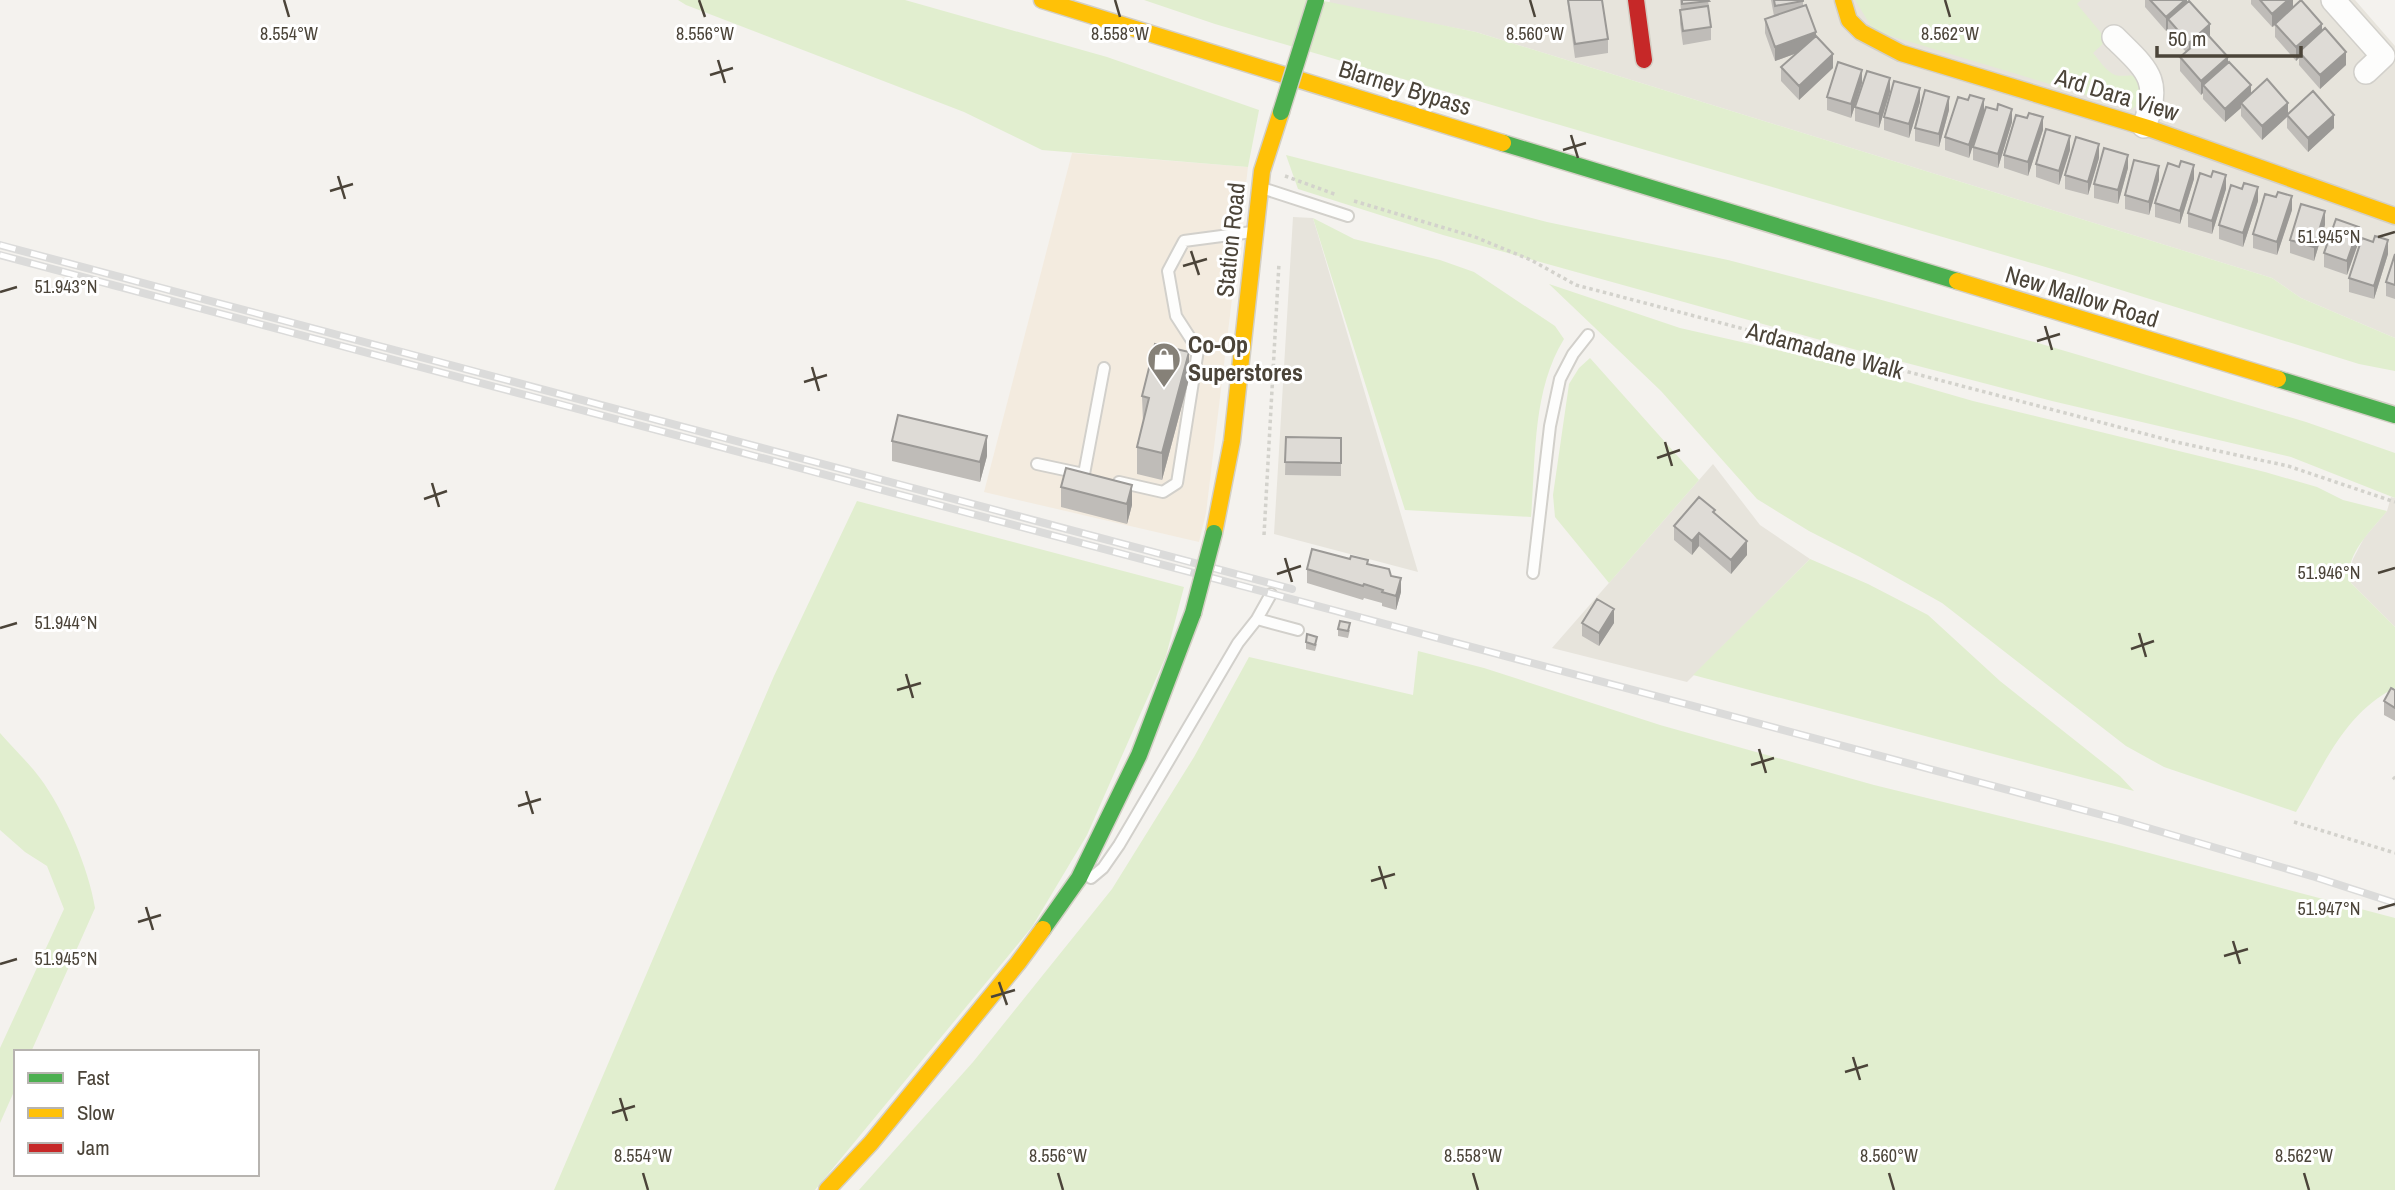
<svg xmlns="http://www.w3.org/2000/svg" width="2395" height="1190" viewBox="0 0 2395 1190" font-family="'Archivo Narrow',sans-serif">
	<rect width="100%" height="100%" fill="#f4f2ee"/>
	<path fill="#e7e4dc" d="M1330,0H2355L2395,46V338L2301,298L2272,278L1476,32L1329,4Z
		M1293,217L1313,218L1418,572L1274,534Z
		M1713,464L1760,525L1810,559L1687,682L1552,648Z
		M2391,497L2395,498V627L2351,583L2348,575L2353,559L2364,538L2387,511Z"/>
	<path fill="#f3ebdf" d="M1072,153L1248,167L1206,513L1199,542L984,492Z"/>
	<path fill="#e1eecf" d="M678,0H905L1107,57L1259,110L1248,167L1042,150L964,112L686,5Z
		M1144,0H1319L1476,32L2272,278L2301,298L2395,338V371L2359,364L2076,276L1215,24Z
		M1855,0H2081L2077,4L2107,40L2093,53C2099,60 2106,71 2115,75C2126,78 2134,71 2142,82V101L2132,109L1874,31Z
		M1286,155L1547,222L1728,260L1878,299L2038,343L2306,422L2395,453V498L2291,457L2052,401L1853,349L1443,235L1298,189Z
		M1313,218L1354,239L1440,260L1474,272L1555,326L1564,339C1532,391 1536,458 1531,517L1405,510Z
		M1549,284L1680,328L1869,371L1973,401L2265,472L2317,487L2343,500L2387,511C2372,530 2342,557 2351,583L2395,627V688C2345,712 2323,767 2296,812L2164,767L2126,746L1942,603L1860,557L1809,531L1757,499L1661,391Z
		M1590,358L1699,480L1609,583L1555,517L1553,495L1569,384L1579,368Z
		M857,501L1184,587L1166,656L1087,835L1032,927L815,1190H554L774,676Z
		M1810,559L1868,584L1928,615L2000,681L2120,776L2134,791L1693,675Z
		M1418,651L1484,668L1660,725L1874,785L2115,844L2395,918V1190H859L973,1062L1112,889L1194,757L1249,657L1413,695Z
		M0,733C13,748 28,762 40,778C64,810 89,869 95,908L31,1052H16V1087L0,1123V1048L64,909L47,866L25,852L0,830Z"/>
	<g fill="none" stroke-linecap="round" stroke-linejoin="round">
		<g stroke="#d2d0cb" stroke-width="14">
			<path id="lane" d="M1265,189L1348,216
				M1037,464L1079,473
				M1084,474L1104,368
				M1119,482L1163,492L1177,483L1198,350L1176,316L1168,271L1184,241L1252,232
				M1533,573L1550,426L1560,379L1573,354L1588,335
				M1257,619L1271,594
				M1091,878L1103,868L1119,845L1238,643L1257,619L1298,630"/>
		</g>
		<g stroke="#d2d0cb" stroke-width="26">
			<path id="street" d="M2333,0L2383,56L2366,72
				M2114,37C2146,69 2163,79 2144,126"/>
		</g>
		<g stroke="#d3cfc5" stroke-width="19">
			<path id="fast" d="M1503,143L1957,281
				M2278,379L2395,415
				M1043,929L1079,878L1139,755L1193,613"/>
		</g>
		<g stroke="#d3cfc5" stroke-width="19">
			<path id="slow" d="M1042,0L1503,143
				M1843,0L1849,20L1861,32L1901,53L2151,129L2395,216
				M1957,281L2278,379
				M1214,533L1232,441L1262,171L1281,112
				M827,1190L871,1143L1018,963L1043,929"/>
		</g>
		<g stroke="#d3cfc5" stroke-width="19">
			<path id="jam" d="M1636,0L1644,60"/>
		</g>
		<path stroke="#d3d2cc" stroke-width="3.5" stroke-dasharray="3.5 3.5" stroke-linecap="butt" d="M1285,176L1337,195
			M1354,201L1475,237L1531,260L1576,285L2176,442L2288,466L2395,502
			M1264,535L1279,263
			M2393,777L2395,779
			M2294,822L2395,853"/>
		<use href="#lane" stroke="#fdfdfc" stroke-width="10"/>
		<use href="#street" stroke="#fdfdfc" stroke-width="23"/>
		<use href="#fast" stroke="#4caf50" stroke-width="16"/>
		<use href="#slow" stroke="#ffc107" stroke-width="16"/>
		<use href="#jam" stroke="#c62828" stroke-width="16"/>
		<g stroke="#dbdbda" stroke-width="8">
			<path id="rail" d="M0,245L1292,589
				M0,255L2121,820L2315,877L2395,903"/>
		</g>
		<use href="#rail" stroke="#fff" stroke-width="5" stroke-dasharray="16" stroke-linecap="butt"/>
		<g stroke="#d3cfc5" stroke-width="19" stroke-linecap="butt">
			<path id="fast-bridge" d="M1281,112L1316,0
				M1193,613L1214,533"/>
		</g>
		<use href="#fast-bridge" stroke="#4caf50" stroke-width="16"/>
	</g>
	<path fill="#bfbcb8" d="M1567,0H1602L1608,39V53L1575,58Z
		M1680,0H1708L1711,27V40L1683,45L1680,24V10H1681Z
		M1771,0H1803V6L1816,36L1833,68L1799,100L1781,81V67L1797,53L1775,61L1765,33V19L1774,16Z
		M2145,0H2187V2L2210,38L2251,94L2288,114L2334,128L2308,152L2287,128V117L2262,140L2241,116V108L2225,122L2203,99V93L2201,95L2180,71V57L2186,52L2168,33V29L2166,31L2145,7Z
		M2251,0H2293V7L2322,31L2346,65L2320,89L2299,65V58L2296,61L2275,37V26L2272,27L2251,4Z
		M1862,83L1851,118L1827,110V97Z
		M1890,92L1879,128L1855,121V107Z
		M1984,99L1969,158L1945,150V137L1968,100Z
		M1920,102L1909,138L1884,130V117Z
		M1949,110L1939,147L1915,141V128Z
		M1997,110L2012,122L1998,168L1973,160V147Z
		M2027,118L2043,130L2028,176L2004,168V155Z
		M2070,150L2059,185L2036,177V164Z
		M2099,158L2088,195L2065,189V175Z
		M2179,167L2194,179L2180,224L2155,217V203Z
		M2128,168L2118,204L2094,198V184Z
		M2159,180L2149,215L2125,209V195Z
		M2226,189L2212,234L2188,227V213Z
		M2258,201L2243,247L2219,239V225Z
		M2292,210L2277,255L2253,248V234Z
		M2325,225L2314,261L2290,253V240Z
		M2359,241L2347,275L2324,267V253Z
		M2373,242L2388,254L2374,299L2349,292V278Z
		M2395,254V299L2386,296V282Z
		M1189,379L1162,480L1137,474V447L1143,423L1142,396Z
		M1286,437L1341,438V476L1285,475Z
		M892,441L987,456L980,482L892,461Z
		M1061,487L1132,505L1127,524L1061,507Z
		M1715,514L1747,555L1731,574L1699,546L1692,555L1674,540V526Z
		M1307,569L1391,576L1401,592L1396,610L1382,606V603L1364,598L1363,600L1307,583Z
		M1582,623H1614L1599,646L1582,636Z
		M1338,629L1350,630L1348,638L1338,636Z
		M1306,642L1317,644L1315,651L1306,649Z
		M2395,690V721L2384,715V701Z"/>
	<path fill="#9b9996" d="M2185,0H2187V12L2168,19V29L2166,31V17Z
		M2288,0H2293V9L2272,27V14Z
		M2210,24V38L2189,56V43Z
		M2322,24V37L2299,52V58L2296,61V47Z
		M1816,32V46L1775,61V47Z
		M2346,52V65L2320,89V75Z
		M1833,54V68L1799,100V86Z
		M2228,57V71L2203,85V93L2201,95V81Z
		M1862,70V83L1851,118V104Z
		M1890,78V92L1879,128V114Z
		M2251,85V99L2241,103V108L2225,122V109Z
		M1920,88V102L1909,138V124Z
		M1949,97V110L1939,147V134Z
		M1984,99V112L1969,158V145Z
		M2288,103V116L2287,115V117L2262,140V126Z
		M2012,109V122L1998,168V154Z
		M2334,115V128L2308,152V138Z
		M2043,117V130L2028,176V162Z
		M2070,136V150L2059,185V171Z
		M2099,144V158L2088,195V182Z
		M2128,155V168L2118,204V190Z
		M2194,165V179L2180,224V211Z
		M2159,166V180L2149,215V202Z
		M2226,175V189L2212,234V221Z
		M2258,187V201L2243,247V233Z
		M2292,196V210L2277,255V242Z
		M2325,211V225L2314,261V247Z
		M2359,227V241L2347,275V261Z
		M2388,240V254L2374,299V286Z
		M1189,352V379L1162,480V453Z
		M987,436V456L980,482V462Z
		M1132,485V505L1127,524V504Z
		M1699,533V546L1692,555V541Z
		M1747,541V555L1731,574V560Z
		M1401,578V592L1396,610V596Z
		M1614,609V623L1599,646V633Z"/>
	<path fill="#dedbd6" stroke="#9b9996" stroke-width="2" d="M1568,0H1602L1608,39L1575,44Z
		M1682,0H1708L1709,1L1682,4Z
		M1774,0H1803V1L1775,6Z
		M2150,0H2185L2166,17Z
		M2260,0H2288L2272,14Z
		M2301,0L2322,24L2296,47L2275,24Z
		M2189,1L2210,24L2189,43L2168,19Z
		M1806,5L1816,32L1775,47L1765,19Z
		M1708,6L1711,27L1683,31L1680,10Z
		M2325,28L2346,52L2320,75L2299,52Z
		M2207,34L2228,57L2201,81L2180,57Z
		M1816,36L1833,54L1799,86L1781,67Z
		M1838,62L1862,70L1851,104L1827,97Z
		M2229,62L2251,85L2225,109L2203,85Z
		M1867,71L1890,78L1879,114L1855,107Z
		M2267,79L2288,103L2262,126L2241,103Z
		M1894,81L1920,88L1909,124L1884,117Z
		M1925,90L1949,97L1939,134L1915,128Z
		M2313,91L2334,115L2308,138L2287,115Z
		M1970,95L1984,99L1969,145L1945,137L1958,97L1968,100Z
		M1998,104L2012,109L1998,154L1973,147L1986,107L1997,110Z
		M2029,113L2043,117L2028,162L2004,155L2016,115L2027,118Z
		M2046,129L2070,136L2059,171L2036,164Z
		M2076,137L2099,144L2088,182L2065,175Z
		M2104,148L2128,155L2118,190L2094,184Z
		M2134,160L2159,166L2149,202L2125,195Z
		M2181,161L2194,165L2180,211L2155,203L2168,163L2179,167Z
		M2213,171L2226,175L2212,221L2188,213L2200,173L2211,177Z
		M2244,183L2258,187L2243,233L2219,225L2231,185L2242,189Z
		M2278,192L2292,196L2277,242L2253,234L2265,194L2276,197Z
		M2301,204L2325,211L2314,247L2290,240Z
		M2336,219L2359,227L2347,261L2324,253Z
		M2375,236L2388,240L2374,286L2349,278L2362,238L2373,242Z
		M2395,254V285L2386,282Z
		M1155,344L1189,352L1162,453L1137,447L1149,398L1142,396Z
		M898,415L987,436L980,462L892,441Z
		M1286,437L1341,438V463L1285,462Z
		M1066,468L1132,485L1127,504L1061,487Z
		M1699,497L1715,510L1713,512L1747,541L1731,560L1699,533L1692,541L1674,526Z
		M1312,549L1350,559L1351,556L1368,560L1367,564L1389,569L1391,576L1401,578L1396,596L1382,592L1383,590L1364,584L1363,586L1307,569Z
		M1597,599L1614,609L1599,633L1582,623Z
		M1340,621L1350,623L1348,631L1338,629Z
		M1307,634L1317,637L1315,645L1306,642Z
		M2391,688L2395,690V708L2384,701Z"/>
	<path fill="none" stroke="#4b4439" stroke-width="2.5" d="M284,0L289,17M699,0L705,17M1115,0L1120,17M1530,0L1535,17M1945,0L1950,17M718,60L725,83M710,75L733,68M1571,135L1578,158M1563,150L1586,143M338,176L345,199M330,191L353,184M2378,237L2395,232M1191,251L1199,275M1183,266L1207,259M0,292L17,287M2045,326L2052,350M2037,341L2060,334M812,367L819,391M804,382L827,375M1665,442L1672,466M1657,458L1680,450M432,483L439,507M424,499L447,491M1285,558L1292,582M2378,573L2395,568M1277,574L1301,566M0,628L17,623M2139,633L2146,657M2131,649L2154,641M906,674L913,698M897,690L921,683M1759,749L1766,773M1751,765L1774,758M526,791L533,814M518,806L541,799M1379,866L1386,889M1371,881L1395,874M146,907L153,930M2378,909L2395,904M138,922L161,915M2233,941L2240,964M2224,956L2248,949M0,964L17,959M999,982L1007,1005M991,997L1015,990M1853,1057L1860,1080M1845,1072L1868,1065M620,1098L627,1121M612,1113L635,1106M643,1173L648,1190M1058,1173L1063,1190M1473,1173L1478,1190M1889,1173L1894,1190M2304,1173L2309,1190"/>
	<defs>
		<g id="shop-pin" transform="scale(1.75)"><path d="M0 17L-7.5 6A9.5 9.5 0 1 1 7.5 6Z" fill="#868178" stroke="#fff"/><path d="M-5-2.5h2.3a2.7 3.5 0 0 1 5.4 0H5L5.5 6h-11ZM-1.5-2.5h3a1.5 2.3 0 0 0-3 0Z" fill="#fff"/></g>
	</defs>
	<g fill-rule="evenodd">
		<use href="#shop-pin" x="1164" y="359"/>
	</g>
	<g text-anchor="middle" stroke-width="6" stroke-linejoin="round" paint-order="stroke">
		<g font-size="24" fill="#4b4439" stroke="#fff">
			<text transform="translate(1405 88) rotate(17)" y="8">Blarney Bypass</text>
			<text transform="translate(2117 95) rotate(17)" y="8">Ard Dara View</text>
			<text transform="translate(1231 240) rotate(-84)" y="8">Station Road</text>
			<text transform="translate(2082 297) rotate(17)" y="8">New Mallow Road</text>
			<text transform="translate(1825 351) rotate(15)" y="8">Ardamadane Walk</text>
		</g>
		<g font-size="24" font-weight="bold" fill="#4b4439" stroke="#fff" text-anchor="start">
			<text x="1188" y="353">Co-Op<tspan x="1188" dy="28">Superstores</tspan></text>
		</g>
	</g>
	<g font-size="18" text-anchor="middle" fill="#4b4439" stroke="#fff" stroke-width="6" stroke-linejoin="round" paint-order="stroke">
		<text x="289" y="40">8.554°W</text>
		<text x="705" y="40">8.556°W</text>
		<text x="1120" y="40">8.558°W</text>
		<text x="1535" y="40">8.560°W</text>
		<text x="1950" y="40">8.562°W</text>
		<text x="2329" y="243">51.945°N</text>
		<text x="66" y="293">51.943°N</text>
		<text x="2329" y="579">51.946°N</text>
		<text x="66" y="629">51.944°N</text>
		<text x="2329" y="915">51.947°N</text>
		<text x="66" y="965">51.945°N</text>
		<text x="643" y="1162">8.554°W</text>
		<text x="1058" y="1162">8.556°W</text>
		<text x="1473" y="1162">8.558°W</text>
		<text x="1889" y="1162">8.560°W</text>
		<text x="2304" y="1162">8.562°W</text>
	</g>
	<rect x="14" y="1050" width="245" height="126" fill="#ffffff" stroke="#b7b4b0" stroke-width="2"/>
	<rect x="28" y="1073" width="35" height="10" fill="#4caf50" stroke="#b7b4b0" stroke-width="2"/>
	<text x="77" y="1085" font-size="21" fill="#4b4439">Fast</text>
	<rect x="28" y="1108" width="35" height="10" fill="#ffc107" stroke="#b7b4b0" stroke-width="2"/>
	<text x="77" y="1120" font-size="21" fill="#4b4439">Slow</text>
	<rect x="28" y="1143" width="35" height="10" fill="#c62828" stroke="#b7b4b0" stroke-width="2"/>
	<text x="77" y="1155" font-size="21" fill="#4b4439">Jam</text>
	<path d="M2157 46v10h144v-10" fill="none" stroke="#4b4439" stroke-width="3.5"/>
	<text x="2168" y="46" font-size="21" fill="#4b4439" stroke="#ffffff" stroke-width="5" paint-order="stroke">50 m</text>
</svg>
